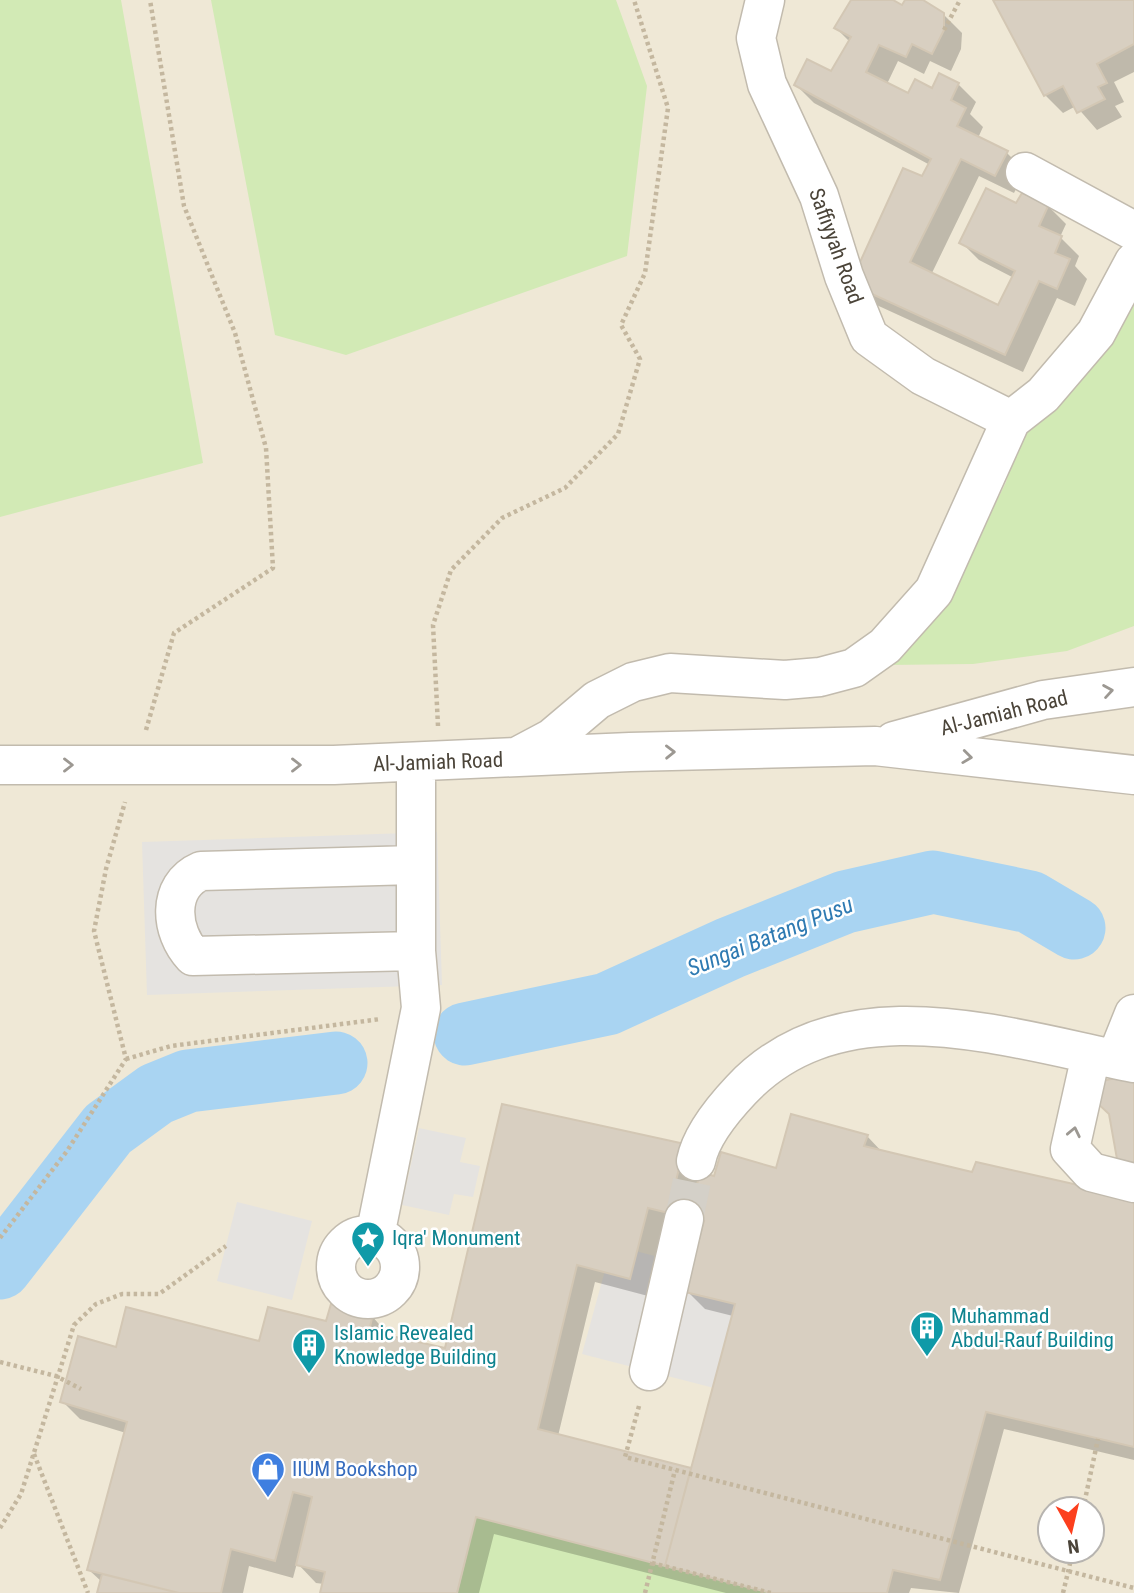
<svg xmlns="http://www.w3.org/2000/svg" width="1134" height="1593" viewBox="0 0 1134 1593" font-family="'Roboto Condensed',sans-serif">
	<rect width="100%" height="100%" fill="#f6f3ec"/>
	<path fill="#efe8d6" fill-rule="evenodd" d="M0,0H1134V1593H0ZM1050,1509H1092V1551H1050Z"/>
	<path fill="#d2eab5" d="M0,0H121L203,463L0,517Z
		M211,0H616L647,86L627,256L346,355L275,335Z
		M1134,286V626L1067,651L973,664L887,665L943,609L1006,482L1021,431Z
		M476,1517L771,1593H458Z"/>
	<path fill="#e5e3e0" d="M437,832L442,985L147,995L142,842Z
		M419,1128L466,1138L460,1162L480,1166L473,1197L454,1194L449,1215L402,1205Z
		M237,1202L312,1221L292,1300L217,1281Z
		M612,1245L741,1278L714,1388L582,1354Z"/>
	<path fill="#0003" fill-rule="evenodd" d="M853,0H890L903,7L907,0H919L943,14L962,33L961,49L951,71L930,61L924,74L898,61L887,84L909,95L958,84L976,102L970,114L983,127L978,138L1007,153L1025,171L1014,193L979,176L931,275L999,308L1014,278L979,260L961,242L1017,205L1048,206L1066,224L1060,237L1079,256L1075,266L1087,279L1075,306L1057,298L1023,372L870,302L852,283L930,165L814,103L796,85L832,73L850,42L836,28Z
		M995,0H1134V72L1114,82L1124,102L1115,106L1122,117L1097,130L1076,106L1063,113L1045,95Z
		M1134,1084V1460L1004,1429L959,1593L911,1588L909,1593H726L494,1534L479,1593H322L324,1584L316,1583L297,1563L293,1578L249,1566L243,1593H99L102,1582L89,1570L126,1433L80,1419L62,1401L117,1350L260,1343L327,1324L372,1316L390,1337L447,1350L503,1106L716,1178L777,1170L867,1136L883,1153L973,1174L1110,1194ZM666,1225L702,1234L687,1291L705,1309L733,1316L692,1470L558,1436L595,1282L648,1296Z"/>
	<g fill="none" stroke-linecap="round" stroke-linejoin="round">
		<path stroke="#a9d4f2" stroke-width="63" d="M465,1034L607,1004L730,948L845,902L933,882L1030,902L1074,928
			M0,1268L108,1129L156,1094L188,1081L336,1063"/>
	</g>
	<path fill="#d8cfc1" stroke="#d3c7b4" stroke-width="2" d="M851,0H893L902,5L905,0H923L944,13V30L932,54L912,44L906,57L879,45L866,72L908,93L915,79L932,88L939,73L959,83L951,100L966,108L957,126L1008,151L995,176L961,159L910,262L998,305L1015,271L959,243L986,188L1016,203L1022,193L1049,204L1039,226L1062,236L1055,253L1070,259L1057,289L1039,281L1005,355L850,284L903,168L922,176L931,159L794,85L807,59L831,71L851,37L834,28Z
		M993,0H1134V44L1097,64L1107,83L1098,87L1105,99L1077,113L1063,86L1044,96Z
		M1115,1078L1134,1082V1447L986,1412L940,1580L893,1570L887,1593H771L665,1566L735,1304L685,1292L704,1221L689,1218L700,1172L714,1176L721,1152L776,1168L791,1114L868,1135L864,1146L972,1172L976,1162L1109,1192L1117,1159L1109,1114L1095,1101L1099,1082Z
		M502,1104L685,1144L675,1185L696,1191L689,1218L648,1208L630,1279L577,1265L538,1429L691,1468L665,1566L476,1517L457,1593H320L325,1572L296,1565L312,1497L293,1492L275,1561L231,1549L221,1593H179L87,1570L127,1422L60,1402L78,1336L116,1347L126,1307L259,1341L268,1307L326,1321L331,1304L373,1314L369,1331L445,1348Z
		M102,1574L179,1593H97Z"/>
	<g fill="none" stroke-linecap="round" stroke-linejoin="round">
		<path stroke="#d4d0c8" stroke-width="38" stroke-dasharray="38 19" stroke-linecap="butt" d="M684,1219L696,1161"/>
		<g stroke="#c2bbae" stroke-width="41">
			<path id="minor" d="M765,0L756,38L767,84L819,196L844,276L869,337L923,376L1011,420
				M1025,172L1134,231
				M894,741L1043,700L1134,687
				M520,755L552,738L597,700L633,682L670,673L785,680L820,677L854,668L885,646L934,591L1011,420L1043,395L1096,333L1134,262
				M0,765H334L630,752L875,746L1134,775
				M414,865L201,871C166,886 170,932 193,956L416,951
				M1091,1055L1070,1149L1091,1172L1134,1183
				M1116,1059L1134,1014
				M696,1161C701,1136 724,1108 741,1090C843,981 1009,1039 1134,1063
				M336 1267a32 32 0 1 1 64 0a32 32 0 1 1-64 0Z
				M375,1236L421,1008L416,951V763
				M649,1371L684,1219"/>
		</g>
		<path stroke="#c4b79f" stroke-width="4.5" stroke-dasharray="3.5 3.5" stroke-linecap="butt" d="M944,30L960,0
			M438,726L433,625L451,570L502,518L565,488L618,434L640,359L621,325L645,273L668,108L634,0
			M146,730L174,633L273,568L266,448L235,333L184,206L150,0
			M126,1059L171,1046L381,1019
			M0,1238L67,1151L126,1059L94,931L106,869L125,802
			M0,1362L56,1376L81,1389
			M639,1406L625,1457L1134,1588
			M34,1454L88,1593
			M1083,1509L1098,1439
			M0,1528L21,1494L74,1325L96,1304L122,1294H159L226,1246
			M652,1563L771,1593
			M645,1593L675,1470
			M1063,1593L1073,1551"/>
		<use href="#minor" stroke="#fff" stroke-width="38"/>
	</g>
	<defs><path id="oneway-chevron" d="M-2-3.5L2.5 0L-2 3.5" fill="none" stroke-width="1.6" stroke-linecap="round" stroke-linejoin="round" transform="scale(1.75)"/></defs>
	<g stroke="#9c9892">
		<use href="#oneway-chevron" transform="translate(1108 691) rotate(-9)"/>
		<use href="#oneway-chevron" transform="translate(670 752) rotate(-1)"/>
		<use href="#oneway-chevron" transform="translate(967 757) rotate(7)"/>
		<use href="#oneway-chevron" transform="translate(68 765)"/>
		<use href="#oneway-chevron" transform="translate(296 765)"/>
		<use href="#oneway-chevron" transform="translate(1074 1132) rotate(-78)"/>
	</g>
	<defs>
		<g id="sight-pin" transform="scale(1.75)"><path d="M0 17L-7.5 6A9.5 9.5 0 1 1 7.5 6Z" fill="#0f9aa8" stroke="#fff"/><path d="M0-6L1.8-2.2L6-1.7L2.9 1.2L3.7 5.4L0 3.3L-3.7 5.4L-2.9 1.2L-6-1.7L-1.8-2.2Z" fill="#fff"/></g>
		<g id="building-pin" transform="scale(1.75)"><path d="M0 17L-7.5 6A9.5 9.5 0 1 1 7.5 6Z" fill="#0f9aa8" stroke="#fff"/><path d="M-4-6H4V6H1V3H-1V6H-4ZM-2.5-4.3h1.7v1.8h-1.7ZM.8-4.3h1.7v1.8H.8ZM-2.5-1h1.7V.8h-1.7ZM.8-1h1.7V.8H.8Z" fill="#fff"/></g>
		<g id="shop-pin" transform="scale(1.75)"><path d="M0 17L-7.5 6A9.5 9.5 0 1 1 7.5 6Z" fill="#3f7fe0" stroke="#fff"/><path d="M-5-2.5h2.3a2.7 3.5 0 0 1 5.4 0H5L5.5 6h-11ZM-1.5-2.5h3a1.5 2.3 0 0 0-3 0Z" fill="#fff"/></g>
	</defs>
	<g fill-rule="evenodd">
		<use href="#sight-pin" x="368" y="1238"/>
		<use href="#building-pin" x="927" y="1328"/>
		<use href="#building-pin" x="309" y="1345"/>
		<use href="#shop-pin" x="268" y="1469"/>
	</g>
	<g text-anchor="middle" stroke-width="5" stroke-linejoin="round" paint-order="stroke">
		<g font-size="21" fill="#4b4439" stroke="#fff">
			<text transform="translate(836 246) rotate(70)" y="7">Saffiyyah Road</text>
			<text transform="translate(1004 713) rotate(-14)" y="7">Al-Jamiah Road</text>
			<text transform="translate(438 762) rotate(-2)" y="7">Al-Jamiah Road</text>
		</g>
		<g font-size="21" fill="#0d838f" stroke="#fff" text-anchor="start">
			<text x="392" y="1245">Iqra' Monument</text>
			<text x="951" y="1323">Muhammad<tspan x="951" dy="24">Abdul-Rauf Building</tspan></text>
			<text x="334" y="1340">Islamic Revealed<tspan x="334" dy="24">Knowledge Building</tspan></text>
		</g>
		<g font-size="21" fill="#366cbe" stroke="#fff" text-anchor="start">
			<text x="292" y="1476">IIUM Bookshop</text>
		</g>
		<g font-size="23" font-style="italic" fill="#2e7ab2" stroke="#fff">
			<text transform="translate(770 936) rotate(-22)" y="8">Sungai Batang Pusu</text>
		</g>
	</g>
	<g transform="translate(1071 1530) rotate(172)"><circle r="33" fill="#ffffff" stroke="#b7b4b0" stroke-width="2"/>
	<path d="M0-5L12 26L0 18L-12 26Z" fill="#fc3f1d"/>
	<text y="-10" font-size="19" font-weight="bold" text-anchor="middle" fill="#4b4439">N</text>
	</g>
</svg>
